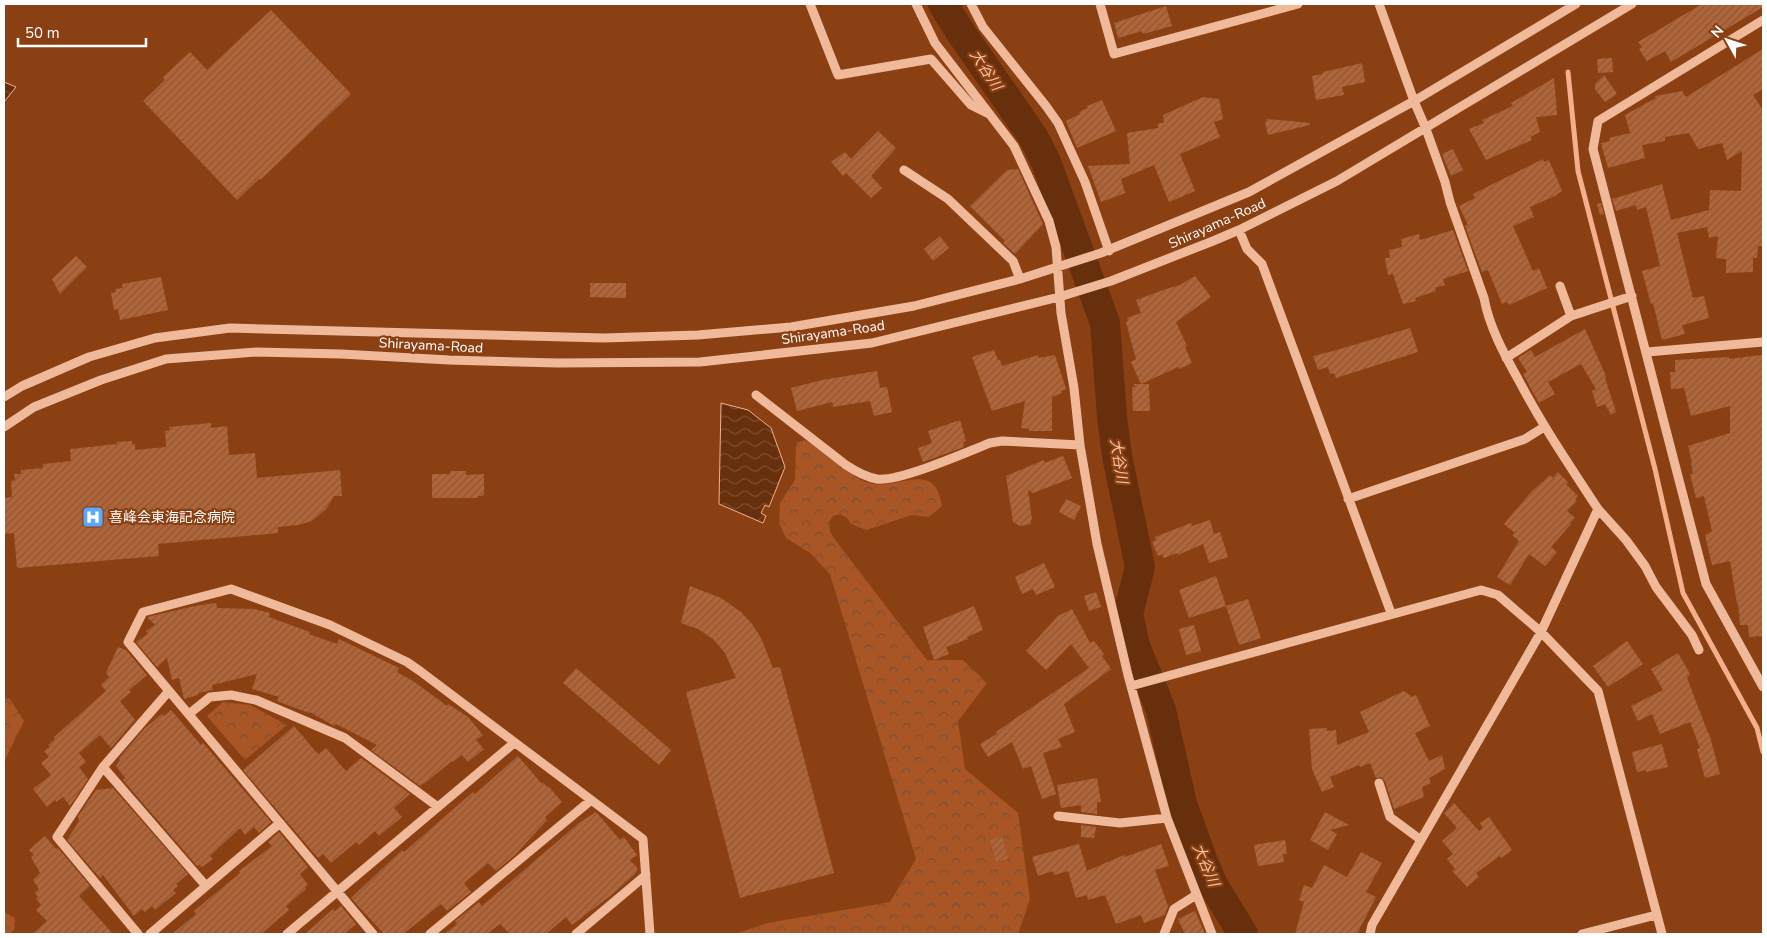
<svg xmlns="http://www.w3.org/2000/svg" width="1767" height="938" viewBox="0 0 1767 938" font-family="'Nunito Sans','Noto Sans JP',sans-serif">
	<defs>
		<pattern id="forest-crowns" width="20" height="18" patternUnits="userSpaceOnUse" patternTransform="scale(1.25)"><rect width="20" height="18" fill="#aa5525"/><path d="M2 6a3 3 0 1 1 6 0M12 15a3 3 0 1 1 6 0" fill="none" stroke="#76503a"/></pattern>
		<pattern id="water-waves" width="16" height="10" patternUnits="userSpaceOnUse" patternTransform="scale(1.25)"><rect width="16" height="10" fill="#672f0c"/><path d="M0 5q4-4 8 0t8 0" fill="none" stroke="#7e4e30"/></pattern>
		<pattern id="building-hatch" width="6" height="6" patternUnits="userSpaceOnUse" patternTransform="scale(1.25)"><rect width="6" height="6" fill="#b26437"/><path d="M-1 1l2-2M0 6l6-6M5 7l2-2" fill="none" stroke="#845940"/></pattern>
	</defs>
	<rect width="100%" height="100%" fill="#8b4013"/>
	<path fill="url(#forest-crowns)" d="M805,440C826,452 848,476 869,483C888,489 916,473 930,482C939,488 940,497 942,506L929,517L912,515L866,530L851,524L847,518L840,514L833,516L829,522L830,531L833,537L927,660H963L987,683L958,721L965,769L1018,813L1030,899L1018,934H735L768,923L890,902L916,859L830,574L810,553L786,538L779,523L780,503L795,480L796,443Z
		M9,698L24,721L4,762V699Z
		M223,702L250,705L287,725L245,760L207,716Z
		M4,912L15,918L14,930L9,934H4Z"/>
	<path fill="url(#water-waves)" stroke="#f4b08c" d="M4,82L16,87L4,102Z
		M721,403L748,410L771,428L785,467L769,507L765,505L761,513L766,516L763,523L719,504Z"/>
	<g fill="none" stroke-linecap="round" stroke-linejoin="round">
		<path stroke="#f4b08c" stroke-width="5" d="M1568,72L1578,171L1655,469L1683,593L1757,728L1763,752"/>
		<path stroke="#672f0c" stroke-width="30" d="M943,4L961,33L1034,138L1046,162L1105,323L1112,416L1117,456L1140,567L1128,614L1135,646L1161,710L1182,804L1202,859L1213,885L1243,934"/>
	</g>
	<path fill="url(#building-hatch)" d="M1702,4H1763V7L1671,62L1665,51L1647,61L1639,49L1642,47L1638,42Z
		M1166,6L1172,26L1143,34L1142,31L1118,38L1114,23Z
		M271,10L351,94L260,180L259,179L237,200L143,101L165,80L163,77L190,52L207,70Z
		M1763,49V89L1753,95L1763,110V246H1758L1757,258H1753V272L1726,273V259L1716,258L1718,236L1709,238L1707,227L1677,233L1693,298L1704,296L1709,318L1682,325L1685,334L1662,340L1653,303L1651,304L1642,271L1660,266L1646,207L1637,210L1636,205L1616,211L1612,199L1662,184L1671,220L1709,210L1710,190L1741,191L1742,151L1727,160L1722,143L1698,149L1689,133L1665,137V141L1642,145L1645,158L1608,168L1601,143L1610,141L1609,138L1630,133L1625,115L1656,98L1655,96L1682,91L1686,97Z
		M1612,58L1613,72L1598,73L1597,59Z
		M1362,63L1365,82L1342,87L1344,95L1316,100L1312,76L1323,74V72Z
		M1604,75L1617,94L1605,102L1595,89V84Z
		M1554,78L1557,115L1536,117L1540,132L1530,137L1532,140L1486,160L1469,129L1484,123L1482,120L1513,106L1511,103Z
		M1203,97L1219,99L1223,119L1214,122L1220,137L1180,154L1195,191L1169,202L1154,165L1121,179L1125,193L1101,202L1088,166L1130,164L1127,133L1158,128V123H1164L1163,115Z
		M1102,100L1116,131L1077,148L1066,121L1080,114L1079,112L1088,108L1087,106Z
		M1266,119L1310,123V125L1268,135L1265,122H1267Z
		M878,131L896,148L871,176L882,188L871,198L846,173L843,176L831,162L845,152L851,159Z
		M1453,149L1463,170L1451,176L1442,154Z
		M1543,159L1544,162L1549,160L1562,191L1557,194V195L1530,207L1534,217L1513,226L1533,271L1539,268L1547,288L1509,305L1507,302L1502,304L1488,270L1482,272L1480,267L1465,226L1468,225L1459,206L1475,198L1473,194Z
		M1018,169L1043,224L1015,254L1003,243L1005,241L970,206L1007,170Z
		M1601,203L1604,214L1600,215L1597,204Z
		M1453,230L1468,271L1443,279L1445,285L1435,288L1436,291L1415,298L1416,301L1403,304L1393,274L1388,275L1385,258H1390L1389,250L1402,247L1401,239L1419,234L1420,240Z
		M940,236L949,248L933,261L924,249Z
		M76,256L87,267L60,294L52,279Z
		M1195,276L1211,297L1176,322L1187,346L1185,347L1192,363L1179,369L1178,367L1141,384L1131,362L1136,359L1126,322L1128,321L1127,318L1141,313L1136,300L1166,289L1180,285Z
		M161,277L168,310L120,320L118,309L114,310L111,293L116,292L115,289L123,288L122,284Z
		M590,283H626V298L590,297Z
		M1410,328L1418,352L1336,378L1334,373L1330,374L1328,367L1318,370L1313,356L1337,350Z
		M1585,329L1606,376L1605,378L1616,412L1611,415L1605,404L1597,407L1592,391L1596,389L1581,364L1548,382L1555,394L1539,403L1523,374L1527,372L1518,358L1531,350L1535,357Z
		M994,350L998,360H1000L1002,366L1038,355L1039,358L1055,355L1066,389L1061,391L1062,393L1052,397V431H1029V429L1021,428L1025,401L992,411L972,357Z
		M1762,355L1763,369L1762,527H1763V636L1749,637L1748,625H1740L1738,604H1737L1730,561L1712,565L1705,535L1712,531L1704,496L1696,498L1690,474H1693L1691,463H1692L1688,446L1730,433V406L1691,416L1684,388L1671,389L1670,372H1675V360L1729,357V359Z
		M877,371L880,388L887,387L892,412L874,416L870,401L833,407L832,402L797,411L791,388L822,380Z
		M1134,384H1149L1150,411H1133L1132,387H1135Z
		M960,420L966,441L963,442L964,447L923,462L918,448L932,443L928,431Z
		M211,423V428L227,426L229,455L255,453L257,478L340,470L342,496H334L326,509L312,521L298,525L278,527V533L158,544L159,556L17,568L14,533L4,534V498L12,497L11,481L15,480L14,474H21V470L43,468V464L71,461L70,449L117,444V442L132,441V444H135V450L166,447L165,431L170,430L169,427Z
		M1063,456L1072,478L1033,493L1028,490L1032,520H1031V524L1020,526L1013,522L1006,476L1044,460V463Z
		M450,471H466V475L484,474V494L482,496H478V498H432V474H450Z
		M1558,472L1568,482L1566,484L1578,496L1575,499L1577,501L1567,511L1575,518L1570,523L1571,524L1551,547L1557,552L1545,566L1529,554L1510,585L1497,577L1519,541L1512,535L1515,533L1504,524L1531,492L1550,475L1553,478Z
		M1066,499L1081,506L1074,520L1059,512Z
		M1210,520L1214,534L1220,532L1228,557L1209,563L1203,544L1178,555L1177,553L1164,558L1162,554L1158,556L1152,542L1156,540L1155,537L1191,523L1192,526Z
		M1044,563L1055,587L1036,595L1033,589L1022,594L1015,577Z
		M1216,576L1226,606L1189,618L1179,590Z
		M690,586L721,598L741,612L752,624L761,638L773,668L780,667L834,873L740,898L686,692L736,678L725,653L713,639L698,629L681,623Z
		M1096,592L1101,607L1089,611L1084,596Z
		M1248,599L1261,638L1239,645L1226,606Z
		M216,603L217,608L254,609L270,613L269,617L310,632L309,634L337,644L339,639L399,668L397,672L413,681L447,706L448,704L468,717L483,735L476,740L484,749L468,762L462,755L453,762L452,761L424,784L423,783L420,786L371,750L377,745L336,724L334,726L310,712L309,713L277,701L279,697L252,689L257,674L212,685L213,690L198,693V695L184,699L179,678L172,680L167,658L157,667L136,642L148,634L146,631L155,625L147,617L195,606Z
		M974,606L983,630L967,637L968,639L946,647L949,654L934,660L923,627Z
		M1072,609L1090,643L1094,641L1104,654L1102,656L1111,669L1064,704L1075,732L1058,739L1062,747L1043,753L1056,794L1042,799L1031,766L1023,769L1012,742L988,757L980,744L997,734L996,732L1089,668L1071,644L1046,670L1026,651L1058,616Z
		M1194,625L1201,651L1186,655L1179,629Z
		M1627,641L1643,664L1608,687L1593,666Z
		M118,647L126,650L147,675L129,690L131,692L120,701L135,720L111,748L100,735L79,753L86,762L79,767L88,779L70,806L63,797L56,802L55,800L47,807L33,789L51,775L41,763L49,757L44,751L50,747L48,745L55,739L54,737L106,691L101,685L109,677L106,673Z
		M1678,653L1690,674L1687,678L1708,733H1709L1720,774L1705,778L1697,749L1700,748L1690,722L1660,734L1652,714L1638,721L1631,706L1663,690L1651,669Z
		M576,668L671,750L659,765L563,683Z
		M1404,691L1412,697L1416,695L1430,726L1415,733L1429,761L1442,755L1445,769L1429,778L1431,783L1422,787L1424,797L1394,809L1385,781L1381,777L1376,778L1370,763L1360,767L1359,765L1330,777L1334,787L1322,792L1312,769L1309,729L1327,728V731L1336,730L1337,745L1369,732L1360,712Z
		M171,710L201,745L203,743L271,822L259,833L254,827L245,835L240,828L210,856L213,859L202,867L199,865L197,866L123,780L125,778L116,766L120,760L119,758L145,728L162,714L164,716Z
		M294,726L317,753L319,754L326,748L346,771L361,758L410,794L394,808L402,817L379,836L375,831L359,845L356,842L331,863L323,854L318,858L243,770Z
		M1662,744L1668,767L1646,772V770L1637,772L1632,752Z
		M518,756L542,784L543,782L547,787L548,786L562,802L545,817L547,820L515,855L496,871L488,863L464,883L471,892L447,911L441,904L403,934H384L351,898L402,850L404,852L473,792L475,794Z
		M1097,778L1101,802H1097V814L1081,812V805L1061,808L1057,785Z
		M113,788L188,874L176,884L178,886L173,890L176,893L155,910L152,906L145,912L142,909L134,916L103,875L100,878L67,840L79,821L78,816L96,790Z
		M1454,803L1479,831L1483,828L1480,823L1489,817L1512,850L1501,858L1500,856L1476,873L1479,877L1467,887L1452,871L1455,869L1447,859L1453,854L1442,841L1457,828L1444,813Z
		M596,812L620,840L624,837L637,855L630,860L638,869L635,874L609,897L572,925L566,917L546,934H510L500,924L487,934H444L457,924L455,921L479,902L482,906L579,823Z
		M1325,812L1349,825L1330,830L1337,834L1328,850L1310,840Z
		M1081,825L1096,827L1094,838L1081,837Z
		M279,832L308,867L300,874L308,885L305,887L306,889L286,906L289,910L261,934H172L196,914L194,911L240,873L239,871L272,846L268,842Z
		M45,836L56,849L58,848L90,886L79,896L113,934H32L47,921L36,910L41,905L36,899L38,897L35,893L39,889L33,880L40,873L31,857L34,855L29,850Z
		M1002,836L1008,859L996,862L990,840Z
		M1285,840L1287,854H1283L1284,862L1258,866L1254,845Z
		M1079,844L1087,871L1124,855L1125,857L1161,844L1169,866L1155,870L1168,906L1165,915L1144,923L1141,915L1116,924L1105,895L1088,900L1087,895L1076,898L1068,871L1054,875L1053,871L1038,876L1032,857Z
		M1361,852L1382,863L1366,892L1376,897L1357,934H1295L1304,902L1299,900L1304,885L1312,888L1324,865L1347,877Z
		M341,906L356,924L344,934H305L333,909L335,911Z
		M1195,911L1205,934H1185L1178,919Z"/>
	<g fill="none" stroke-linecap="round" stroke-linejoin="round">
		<path stroke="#f0b99a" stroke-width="9" d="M810,4L838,75L931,59L971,105L989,114
			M916,4L935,43L1014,146L1049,221L1056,247L1061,313L1074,388L1080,445L1097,544L1128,675L1167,818L1212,934
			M971,4L983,27L1046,106L1058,123L1085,182L1109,251
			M1100,4L1114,54L1298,4
			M1763,20L1598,121L1593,149L1706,584L1763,687
			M904,170L948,199L1013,261L1020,279
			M1239,230L1247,249L1262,264L1391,613
			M1560,286L1571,316
			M1647,352L1763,342
			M1506,358L1571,316L1632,296
			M756,395L846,465C855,471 866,477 877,479C899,482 967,452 990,443L1002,441L1080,445
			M4,397L22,386L89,357L155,338L230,328L604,338L698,335L791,327L914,306L1020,279L1101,253L1249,192L1414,101L1576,4
			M4,427L34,407L101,380L166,359L257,352L341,354L449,360L557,363L700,362L872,343L1059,297L1111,281L1213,241L1239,230L1337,181L1632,4
			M1348,499L1525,439L1544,427
			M1598,509L1626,540L1645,566L1656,587L1692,635L1699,650
			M1131,686L1481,590L1498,595L1541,632L1598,691L1662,934
			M189,714L210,697L231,695L256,700L345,738L438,807
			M103,767L206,886
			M1379,783L1390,817L1421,840
			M1058,816L1120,823L1167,818
			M138,934L57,837L103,767L169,691
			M150,934L280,823
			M287,934L514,743
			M373,934L128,642L143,612L231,589L330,625L407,662L420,671L643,839L650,934
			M430,934L590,801
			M576,934L646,875
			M1164,934L1174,909L1196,895
			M1370,934L1372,925L1541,632L1598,509C1570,466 1542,425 1518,379C1504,354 1489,326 1484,298L1450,202L1445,182L1426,129L1414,101L1379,4
			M1582,934L1656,915"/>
	</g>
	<defs>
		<g id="hospital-square" transform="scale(1.125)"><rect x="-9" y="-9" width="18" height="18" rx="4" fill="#5aa8ff" stroke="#8b4013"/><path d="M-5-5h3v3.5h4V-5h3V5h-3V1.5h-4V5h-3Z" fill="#fff"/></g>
	</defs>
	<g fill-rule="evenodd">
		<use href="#hospital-square" x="93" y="517"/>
	</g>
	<g text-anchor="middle" stroke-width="4.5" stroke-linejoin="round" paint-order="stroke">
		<g font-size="14" fill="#fff" stroke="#8b4013">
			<text transform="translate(1217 223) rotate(-24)" y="5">Shirayama-Road</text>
			<text transform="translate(833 332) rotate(-8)" y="5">Shirayama-Road</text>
			<text transform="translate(431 345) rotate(3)" y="5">Shirayama-Road</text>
		</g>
		<g font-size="14" fill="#fff" stroke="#8b4013" text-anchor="start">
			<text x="109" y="522">喜峰会東海記念病院</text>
		</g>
		<g font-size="15" font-style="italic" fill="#f8c3a6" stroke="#8b4013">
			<text transform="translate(986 70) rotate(57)" y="5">大谷川</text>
			<text transform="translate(1119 461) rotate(81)" y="5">大谷川</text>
			<text transform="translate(1206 865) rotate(67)" y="5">大谷川</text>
		</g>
	</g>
	<rect width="1767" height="938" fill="none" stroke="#ffffff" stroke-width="10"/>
	<g transform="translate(1727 40) rotate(310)" stroke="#8b4013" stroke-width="4" paint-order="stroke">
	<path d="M0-4L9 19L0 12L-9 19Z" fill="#ffffff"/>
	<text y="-8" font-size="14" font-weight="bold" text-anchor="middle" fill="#ffffff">N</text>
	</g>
	<path d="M18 38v8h128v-8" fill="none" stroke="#ffffff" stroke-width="2.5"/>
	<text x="25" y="38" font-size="15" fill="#ffffff" stroke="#8b4013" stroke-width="4" paint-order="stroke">50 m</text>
</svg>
